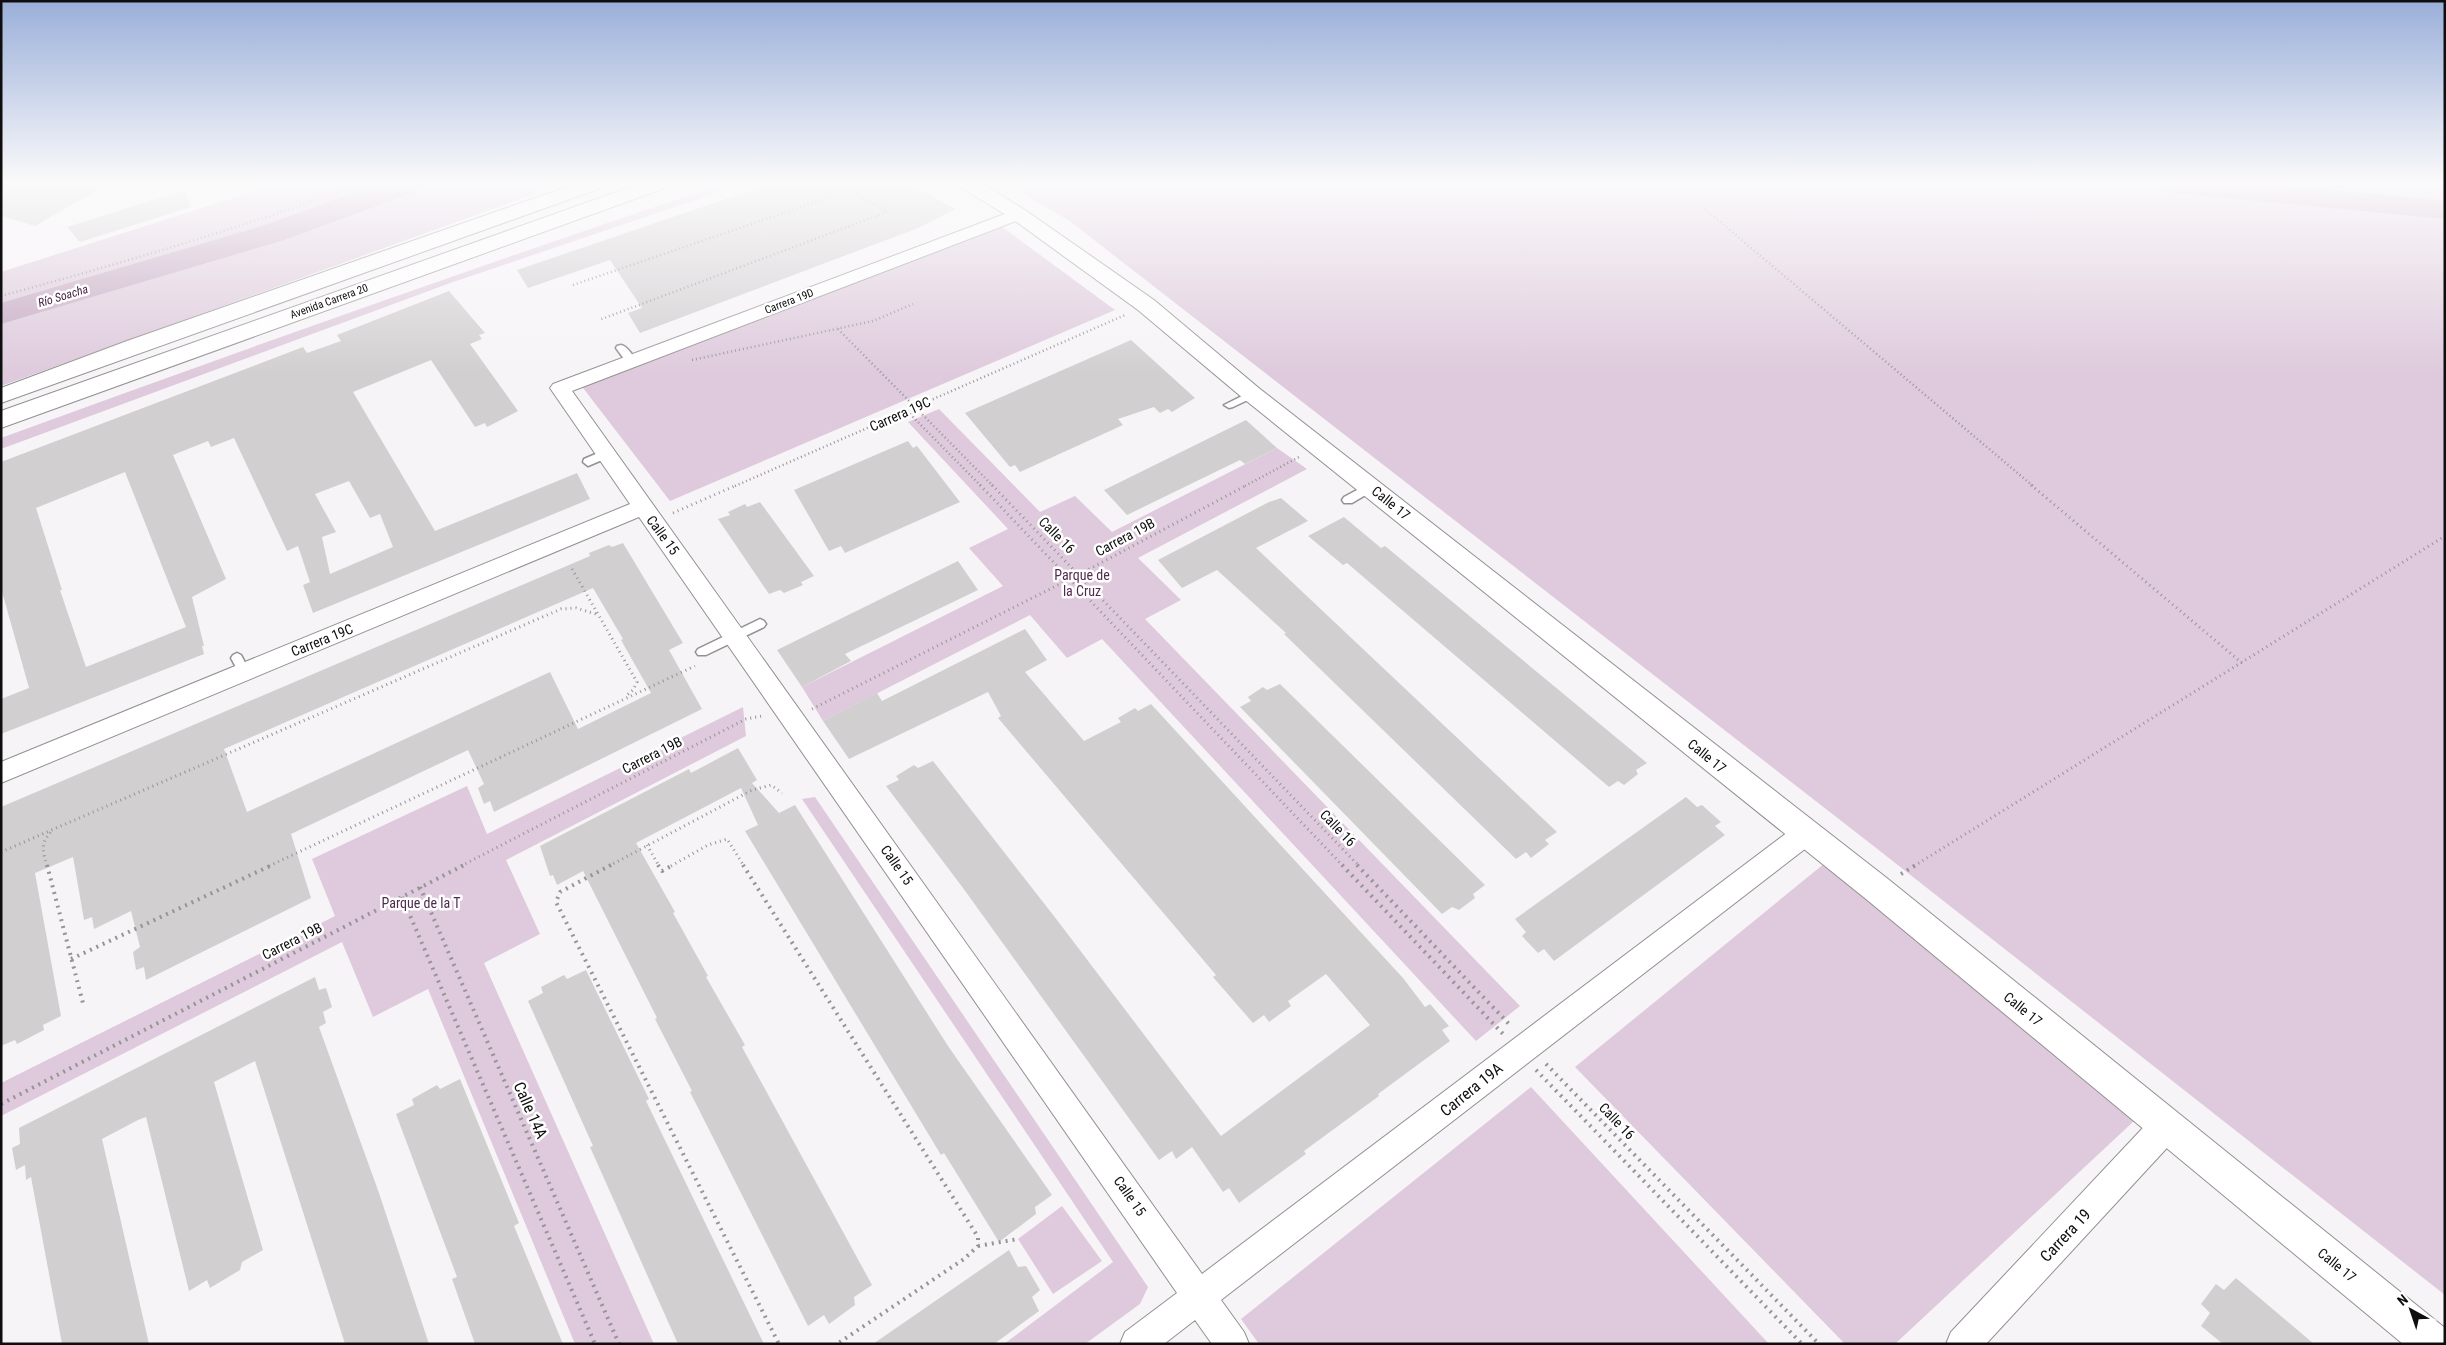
<svg xmlns="http://www.w3.org/2000/svg" width="2446" height="1345" viewBox="0 0 2446 1345" font-family="'Roboto Condensed',sans-serif">
	<rect width="100%" height="100%" fill="#f7f4f7"/>
	<path fill="#decadc" d="M277,184H562L1,386V272Z
		M717,184H743L453,282L1,449V438C234,353 467,270 702,191Z
		M1007,184L2445,185V1295L1871,844L1071,222Z
		M990,218L1115,310L670,501L580,384Z
		M939,409L1040,512L1075,496L1112,532L1277,448L1307,469L1138,558L1181,600L1145,619L1520,1006L1476,1041L1102,639L1067,658L1030,615L823,721L802,687L1003,586L969,548L1008,529L908,422Z
		M743,707L746,736L506,860L540,934L484,963L654,1344H575L428,989L373,1017L342,942L1,1116V1083L335,916L312,859L467,786L487,834Z
		M815,797L1148,1287L1140,1304L1085,1344H1004L1113,1262L802,799Z
		M1825,863L2134,1121L1895,1344H1845L1575,1067Z
		M1531,1087L1769,1344H1259L1241,1319Z
		M1062,1206L1102,1261L1053,1294L1018,1239Z"/>
	<g fill="none" stroke-linecap="round" stroke-linejoin="round">
		<path fill="#c5a8c2" fill-rule="evenodd" d="M378,184H424L420,190L284,240L1,324V303L262,226Z
			M2159,184H2271L2445,201V219L2174,193L2163,190Z"/>
	</g>
	<path fill="#d2cfd1" fill-rule="evenodd" d="M1,184H108L35,226L1,216Z
		M770,184H911L955,209L918,228L640,333L628,313L642,308L610,260L528,288L517,270Z
		M185,190L191,207L80,242L67,227Z
		M449,291L485,333L479,335L482,339L470,344L518,411L487,427L485,423L475,427L431,360L353,392L435,531L577,473L590,499L313,613L303,585L310,582L298,546L287,551L234,438L211,447L208,441L173,455L226,579L192,597L204,646H202L204,654L1,734V699L29,688L1,588V462L303,347L307,353L341,341L337,335ZM125,472L186,627L86,667L60,590H62L36,508ZM349,481L370,518L380,514L393,547L330,574L322,537L336,532L315,494Z
		M1131,340L1195,398L1172,412L1168,409L1160,413L1154,407L1118,419L1123,425L1020,472L1015,465L1010,467L965,413Z
		M1246,420L1277,448L1245,464L1240,460L1127,515L1104,490Z
		M908,441L913,448L917,446L960,502L845,553L841,546L829,551L794,490Z
		M1281,498L1308,521L1256,548L1557,832L1545,840L1549,844L1531,858L1526,852L1516,859L1284,634L1286,633L1217,570L1182,588L1158,560L1269,502Z
		M760,502L814,576L801,582L803,585L784,593L780,590L769,594L718,519L730,515L728,512L745,504L747,507Z
		M1344,517L1381,548L1385,546L1647,763L1636,770L1638,774L1624,785L1618,781L1609,787L1347,563L1343,565L1308,536Z
		M623,543L683,643L669,650L702,709L494,812L490,801L484,804L478,788L484,784L468,750L291,834L311,898L146,980L144,967L136,970L133,952L140,947L131,911L94,929L92,917L84,920L73,857L35,873L61,1016L43,1025L44,1030L17,1044L15,1040L1,1046V807L590,556L589,553L609,545L612,547ZM593,588L623,639L621,640L651,693L578,729L550,672L247,812L224,749Z
		M958,561L978,590L845,654L851,661L802,687L777,650Z
		M1025,629L1047,660L1025,672L1084,741L1121,722L1118,718L1135,708L1138,711L1151,704L1344,914L1403,978L1425,1007L1430,1004L1449,1026L1442,1030L1450,1041L1378,1094L1379,1096L1304,1151L1306,1154L1239,1203L1229,1188L1223,1192L1192,1147L1176,1159L1172,1151L1159,1160L963,888L886,786L899,780L896,776L914,765L918,768L933,761L1057,920L1221,1136L1370,1025L1326,974L1288,1001L1291,1006L1269,1022L1264,1015L1253,1023L1213,977L1216,975L998,718L1001,716L988,692L849,759L823,721L877,693L882,701Z
		M1280,684L1485,885L1473,894L1475,898L1459,910L1452,907L1442,914L1240,707L1251,701L1248,697L1263,687L1267,690Z
		M738,748L757,780L752,783L779,813L795,805L948,1046L1052,1195L1035,1207L1036,1214L999,1242L944,1153L941,1155L745,831L758,825L741,788L636,843L675,912L673,913L708,976L706,977L745,1045L742,1047L872,1285L854,1297L855,1305L829,1324L824,1315L808,1326L690,1092L692,1091L655,1019L657,1018L583,871L557,885L553,875L550,876L540,846L689,769L691,773Z
		M1686,797L1697,807L1702,805L1721,822L1715,826L1725,835L1554,961L1544,949L1538,953L1522,936L1526,932L1515,919Z
		M586,970L649,1099L646,1101L764,1344H678L590,1147L593,1146L528,1001L543,993L541,987L564,975L567,979Z
		M315,977L319,990L326,988L332,1007L323,1012L326,1023L319,1027L379,1193L429,1344H345L255,1061L214,1082L263,1250L242,1262L240,1270L210,1288L207,1280L189,1291L146,1117L138,1120L102,1139L149,1344H62L31,1177L26,1180L25,1165L16,1170L12,1148L20,1144L19,1128Z
		M460,1079L519,1223L514,1226L563,1344H475L452,1279L457,1277L396,1114L414,1105L412,1099L437,1085L440,1089Z
		M1009,1250L1018,1267L1026,1266L1040,1290L1032,1297L1039,1311L994,1344H873Z
		M2236,1278L2314,1344H2223L2201,1326L2210,1313L2201,1304L2216,1284L2224,1290Z"/>
	<g fill="none" stroke-linecap="round" stroke-linejoin="round">
		<g stroke="#939092" stroke-width="3">
			<path id="service" d="M621,345C627,346 636,358 635,363H627L616,348L617,346Z
				M1252,391L1256,392V396L1233,407L1229,408L1224,405Z
				M605,450L610,454L609,457L588,466L583,462L584,459Z
				M1370,483L1374,484L1376,487L1374,490L1352,503H1344L1342,500L1344,497Z
				M760,619L764,621L766,624L764,627L706,655H698L696,652L698,649Z
				M237,653L241,655L250,672L248,675H240L231,658L233,655Z"/>
		</g>
		<g stroke="#939092" stroke-width="2">
			<path id="minor" d="M1018,209L1024,210L1027,214L1024,218L572,391L1202,1274L1796,826L1805,823L1814,826L1818,834L1814,842L1221,1300L1244,1332L1249,1344H1212L1195,1320L1164,1344H1120L1125,1332L1177,1293L639,517L1,783V762L630,504L550,388L553,384Z
				M2166,1111L2177,1115L2181,1126L2177,1137L1986,1344H1946L1951,1332L2155,1115Z"/>
		</g>
		<g stroke="#939092" stroke-width="2">
			<path id="tertiary" d="M575,184H603L601,188L1,403V388L127,341Z
				M639,184H667L665,188L1,428V411Z
				M960,184H983L1025,210L1154,300L1260,389L1888,879L2445,1328V1344H2403L1866,899L1244,399L1138,310L1011,218L962,188Z"/>
		</g>
		<path stroke="#979497" stroke-width="2.5" stroke-dasharray="1 3" stroke-linecap="butt" d="M1705,209L2033,486
			M573,285L851,190L887,212L599,320
			M1,296C123,263 243,227 362,184
			M838,329L993,486
			M692,360L873,321L913,304
			M907,411L981,486
			M735,486L1125,315
			M1245,486L1299,457"/>
		<path stroke="#979497" stroke-width="3" stroke-dasharray="1 4" stroke-linecap="butt" d="M980,485L1343,866
			M992,485L1359,866
			M2031,485L2242,663
			M673,513L737,485
			M572,569L637,682L633,690L626,696
			M812,709L1080,574L1247,485
			M647,845L659,866
			M1,852L561,609L576,608L599,615
			M47,866C43,852 40,843 51,832
			M269,866L695,666
			M461,866L746,719L762,716
			M609,866L752,790L771,785L782,793
			M671,866L708,845L727,839L744,866
			M1914,866L2445,536"/>
		<path stroke="#979497" stroke-width="4" stroke-dasharray="2 5" stroke-linecap="butt" d="M47,865L84,1007
			M611,865L560,892L556,902L779,1344
			M658,865L662,871L673,865
			M743,865L978,1237V1246L964,1259L837,1344
			M1342,865L1503,1034
			M1357,865L1511,1026
			M1901,874L1916,865
			M420,887L619,1344
			M402,897L595,1344
			M71,959L272,865
			M1546,1064L1819,1344
			M1536,1070L1802,1344
			M1,1104L464,865
			M978,1246L1018,1239"/>
		<use href="#service" fill="#fff" fill-rule="evenodd"/>
		<use href="#minor" fill="#fff" fill-rule="evenodd"/>
		<use href="#tertiary" fill="#fff" fill-rule="evenodd"/>
	</g>
	<linearGradient id="sky" x2="0" y2="1"><stop stop-color="#9aafd9"/><stop offset="0.49" stop-color="#fbfafb"/><stop offset="1" stop-color="#fbfafb" stop-opacity="0"/></linearGradient>
	<rect width="2446" height="373" fill="url(#sky)"/>
	<g text-anchor="middle" stroke-width="5" stroke-linejoin="round" paint-order="stroke">
		<g font-size="11" fill="#0f0e0f" stroke="#fff">
			<text transform="translate(329 301) rotate(-20)" y="4">Avenida Carrera 20</text>
			<text transform="translate(789 301) rotate(-21)" y="4">Carrera 19D</text>
		</g>
		<g font-size="12" font-style="italic" fill="#411b3f" stroke="#fff">
			<text transform="translate(63 296) rotate(-17)" y="4">Río Soacha</text>
		</g>
		<g font-size="14" fill="#0f0e0f" stroke="#fff">
			<text transform="translate(900 414) rotate(-24)" y="5">Carrera 19C</text>
			<text transform="translate(1391 503) rotate(39)" y="5">Calle 17</text>
			<text transform="translate(663 535) rotate(54)" y="5">Calle 15</text>
			<text transform="translate(1057 535) rotate(45)" y="5">Calle 16</text>
			<text transform="translate(1125 537) rotate(-28)" y="5">Carrera 19B</text>
			<text transform="translate(322 640) rotate(-22)" y="5">Carrera 19C</text>
			<text transform="translate(652 755) rotate(-27)" y="5">Carrera 19B</text>
			<text transform="translate(1707 756) rotate(39)" y="5">Calle 17</text>
			<text transform="translate(1338 828) rotate(46)" y="5">Calle 16</text>
			<text transform="translate(897 865) rotate(55)" y="5">Calle 15</text>
			<text transform="translate(292 941) rotate(-27)" y="5">Carrera 19B</text>
			<text transform="translate(2023 1009) rotate(39)" y="5">Calle 17</text>
			<text transform="translate(1617 1121) rotate(46)" y="5">Calle 16</text>
			<text transform="translate(1130 1196) rotate(55)" y="5">Calle 15</text>
			<text transform="translate(2337 1265) rotate(39)" y="5">Calle 17</text>
		</g>
		<g font-size="14" fill="#512a4f" stroke="#fff">
			<text x="1082" y="580">Parque de<tspan x="1082" dy="16">la Cruz</tspan></text>
			<text x="421" y="908">Parque de la T</text>
		</g>
		<g font-size="16" fill="#0f0e0f" stroke="#fff">
			<text transform="translate(1471 1089) rotate(-39)" y="6">Carrera 19A</text>
			<text transform="translate(531 1110) rotate(66)" y="6">Calle 14A</text>
			<text transform="translate(2065 1235) rotate(-47)" y="6">Carrera 19</text>
		</g>
	</g>
	<rect width="2446" height="1345" fill="none" stroke="#0f0e0f" stroke-width="5"/>
	<g transform="translate(2411 1310) rotate(320)" stroke="#ffffff" stroke-width="4" paint-order="stroke">
	<path d="M0-4L9 19L0 12L-9 19Z" fill="#0f0e0f"/>
	<text y="-8" font-size="14" font-weight="bold" text-anchor="middle" fill="#0f0e0f">N</text>
	</g>
</svg>
